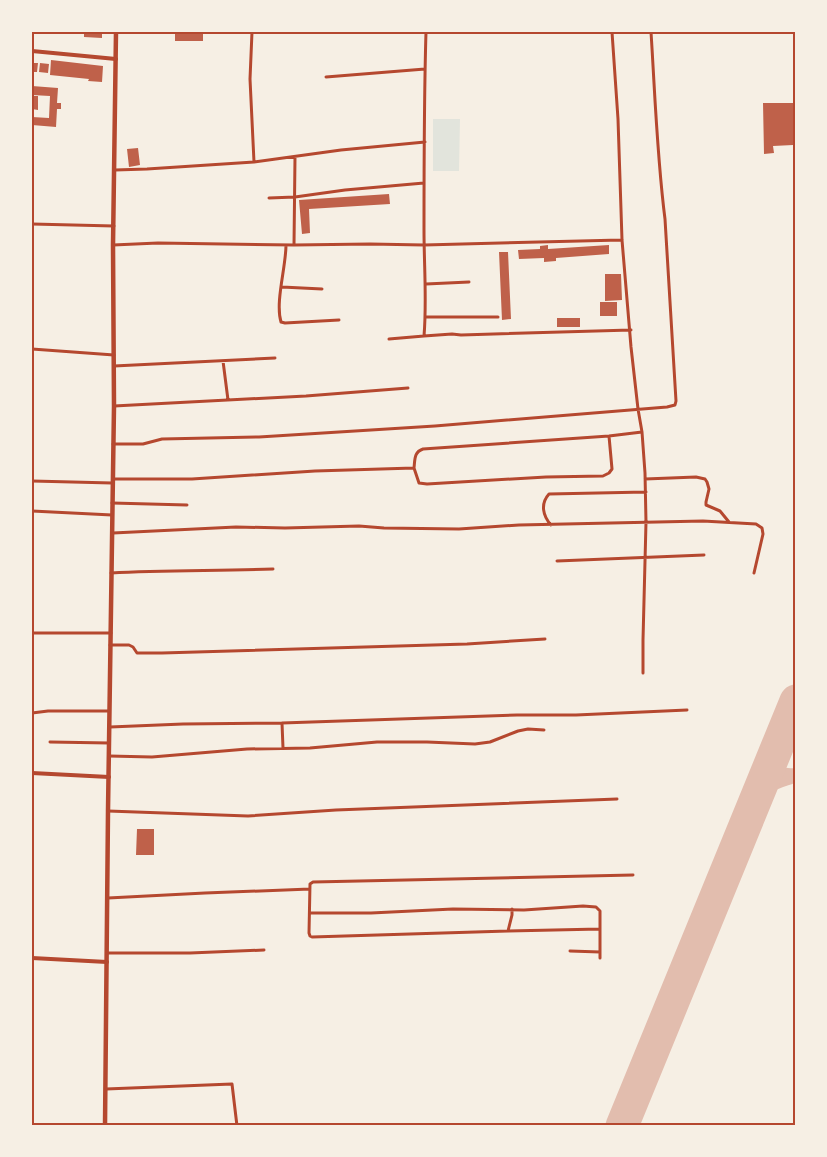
<svg xmlns="http://www.w3.org/2000/svg" width="827" height="1157" viewBox="0 0 827 1157" font-family="Signika,sans-serif">
	<rect width="100%" height="100%" fill="#f6efe4"/>
	<path fill="#e2e4dc" d="M433,119H460L459,171H433Z"/>
	<g fill="none" stroke-linecap="round" stroke-linejoin="round">
		<path stroke="#e2bdae" stroke-width="14" d="M774,754C769,770 781,777 796,775
			M757,795C764,784 784,780 796,775"/>
		<path stroke="#e2bdae" stroke-width="33" d="M622,1126L796,701"/>
	</g>
	<path fill="#bf614a" d="M84,32H102V38L84,37Z
		M175,32H203V41H175Z
		M51,60L103,66L102,82L88,81L89,79L50,75Z
		M32,63H38L37,72H32Z
		M40,63L49,64L48,73L39,72Z
		M32,86L58,88L57,103H61V109H57L56,127L32,125V117L49,118L50,96L32,95Z
		M32,96H38V110L32,109Z
		M763,103H796V143L793,144V145L773,146L774,153L764,154Z
		M138,148L140,165L129,167L127,149Z
		M389,194L390,204L309,209L310,233L302,234L299,200Z
		M548,245V249L609,245V254L556,258V261L544,262V258L519,259L518,250L540,249V246Z
		M499,252H508L511,319L502,320Z
		M605,274H621L622,300L605,301Z
		M600,302H617V316H600Z
		M557,318H580V327H557Z
		M137,829H154V855H136Z"/>
	<g fill="none" stroke-linecap="round" stroke-linejoin="round">
		<path stroke="#b5482f" stroke-width="3" d="M252,32L250,79L254,162
			M612,32L618,119L622,240L631,347L638,409L642,432L645,473L646,522L643,640V673
			M326,77L425,69
			M115,170L147,169L254,162L341,150L425,142
			M269,198L295,197L345,190L424,183
			M32,224L114,226
			M113,245L158,243L294,245L370,244L424,245L621,240
			M286,245C286,267 275,302 281,322L285,323L339,320
			M294,245L295,157
			M426,284L469,282
			M282,287L322,289
			M426,317H498
			M424,336L452,334L461,335L631,330
			M389,339L424,336C427,301 424,266 424,230C424,164 424,98 426,32
			M32,349L114,355
			M223,361L228,400
			M114,366L275,358
			M114,406L306,396L408,388
			M113,444H143L162,439L259,437L435,426L667,407L675,405L676,401L665,219C657,157 655,94 651,32
			M414,468L419,483L427,484L546,477L603,476L609,473L612,469L609,436
			M113,479H192L315,471L414,468C415,459 414,452 423,449L609,436L642,432
			M645,479L696,477L705,479L707,482L709,489L706,502V505L720,511L729,522
			M32,481L112,483
			M112,503L187,505
			M32,511L112,515
			M551,525C543,516 540,504 549,494L646,492
			M113,533L236,527L285,528L359,526L384,528L459,529L519,525L703,521L756,524L762,528L763,534L754,573
			M557,561L704,555
			M111,573C165,570 219,571 273,569
			M32,633H111
			M110,645H129L133,647L137,653H162L467,644L545,639
			M32,713L48,711H109
			M110,727L183,724L282,723
			M50,742L109,743
			M283,748L282,723L517,715H576L687,710
			M109,756L152,757L247,749L310,748L377,742H427L475,744L490,742L518,731L528,729L544,730
			M108,811L248,816L336,810L617,799
			M108,898L205,893L310,889
			M512,909V915L508,931L312,937L310,936L309,933L310,884L313,882L633,875
			M310,913H371L453,909L524,910L583,906L596,907L600,911V958
			M508,931L600,929
			M570,951L600,952
			M107,953H190L264,950
			M106,1089L232,1084L237,1126"/>
		<path stroke="#b5482f" stroke-width="4" d="M32,51L116,59
			M32,773L109,777"/>
		<path stroke="#b5482f" stroke-width="4" d="M32,958L107,962"/>
		<path stroke="#b5482f" stroke-width="4.5" d="M105,1126L108,811L114,406L113,245L116,32"/>
	</g>
	<rect width="827" height="1157" fill="none" stroke="#f6efe4" stroke-width="66"/>
	<rect x="33" y="33" width="761" height="1091" fill="none" stroke="#b5482f" stroke-width="2"/>
</svg>
